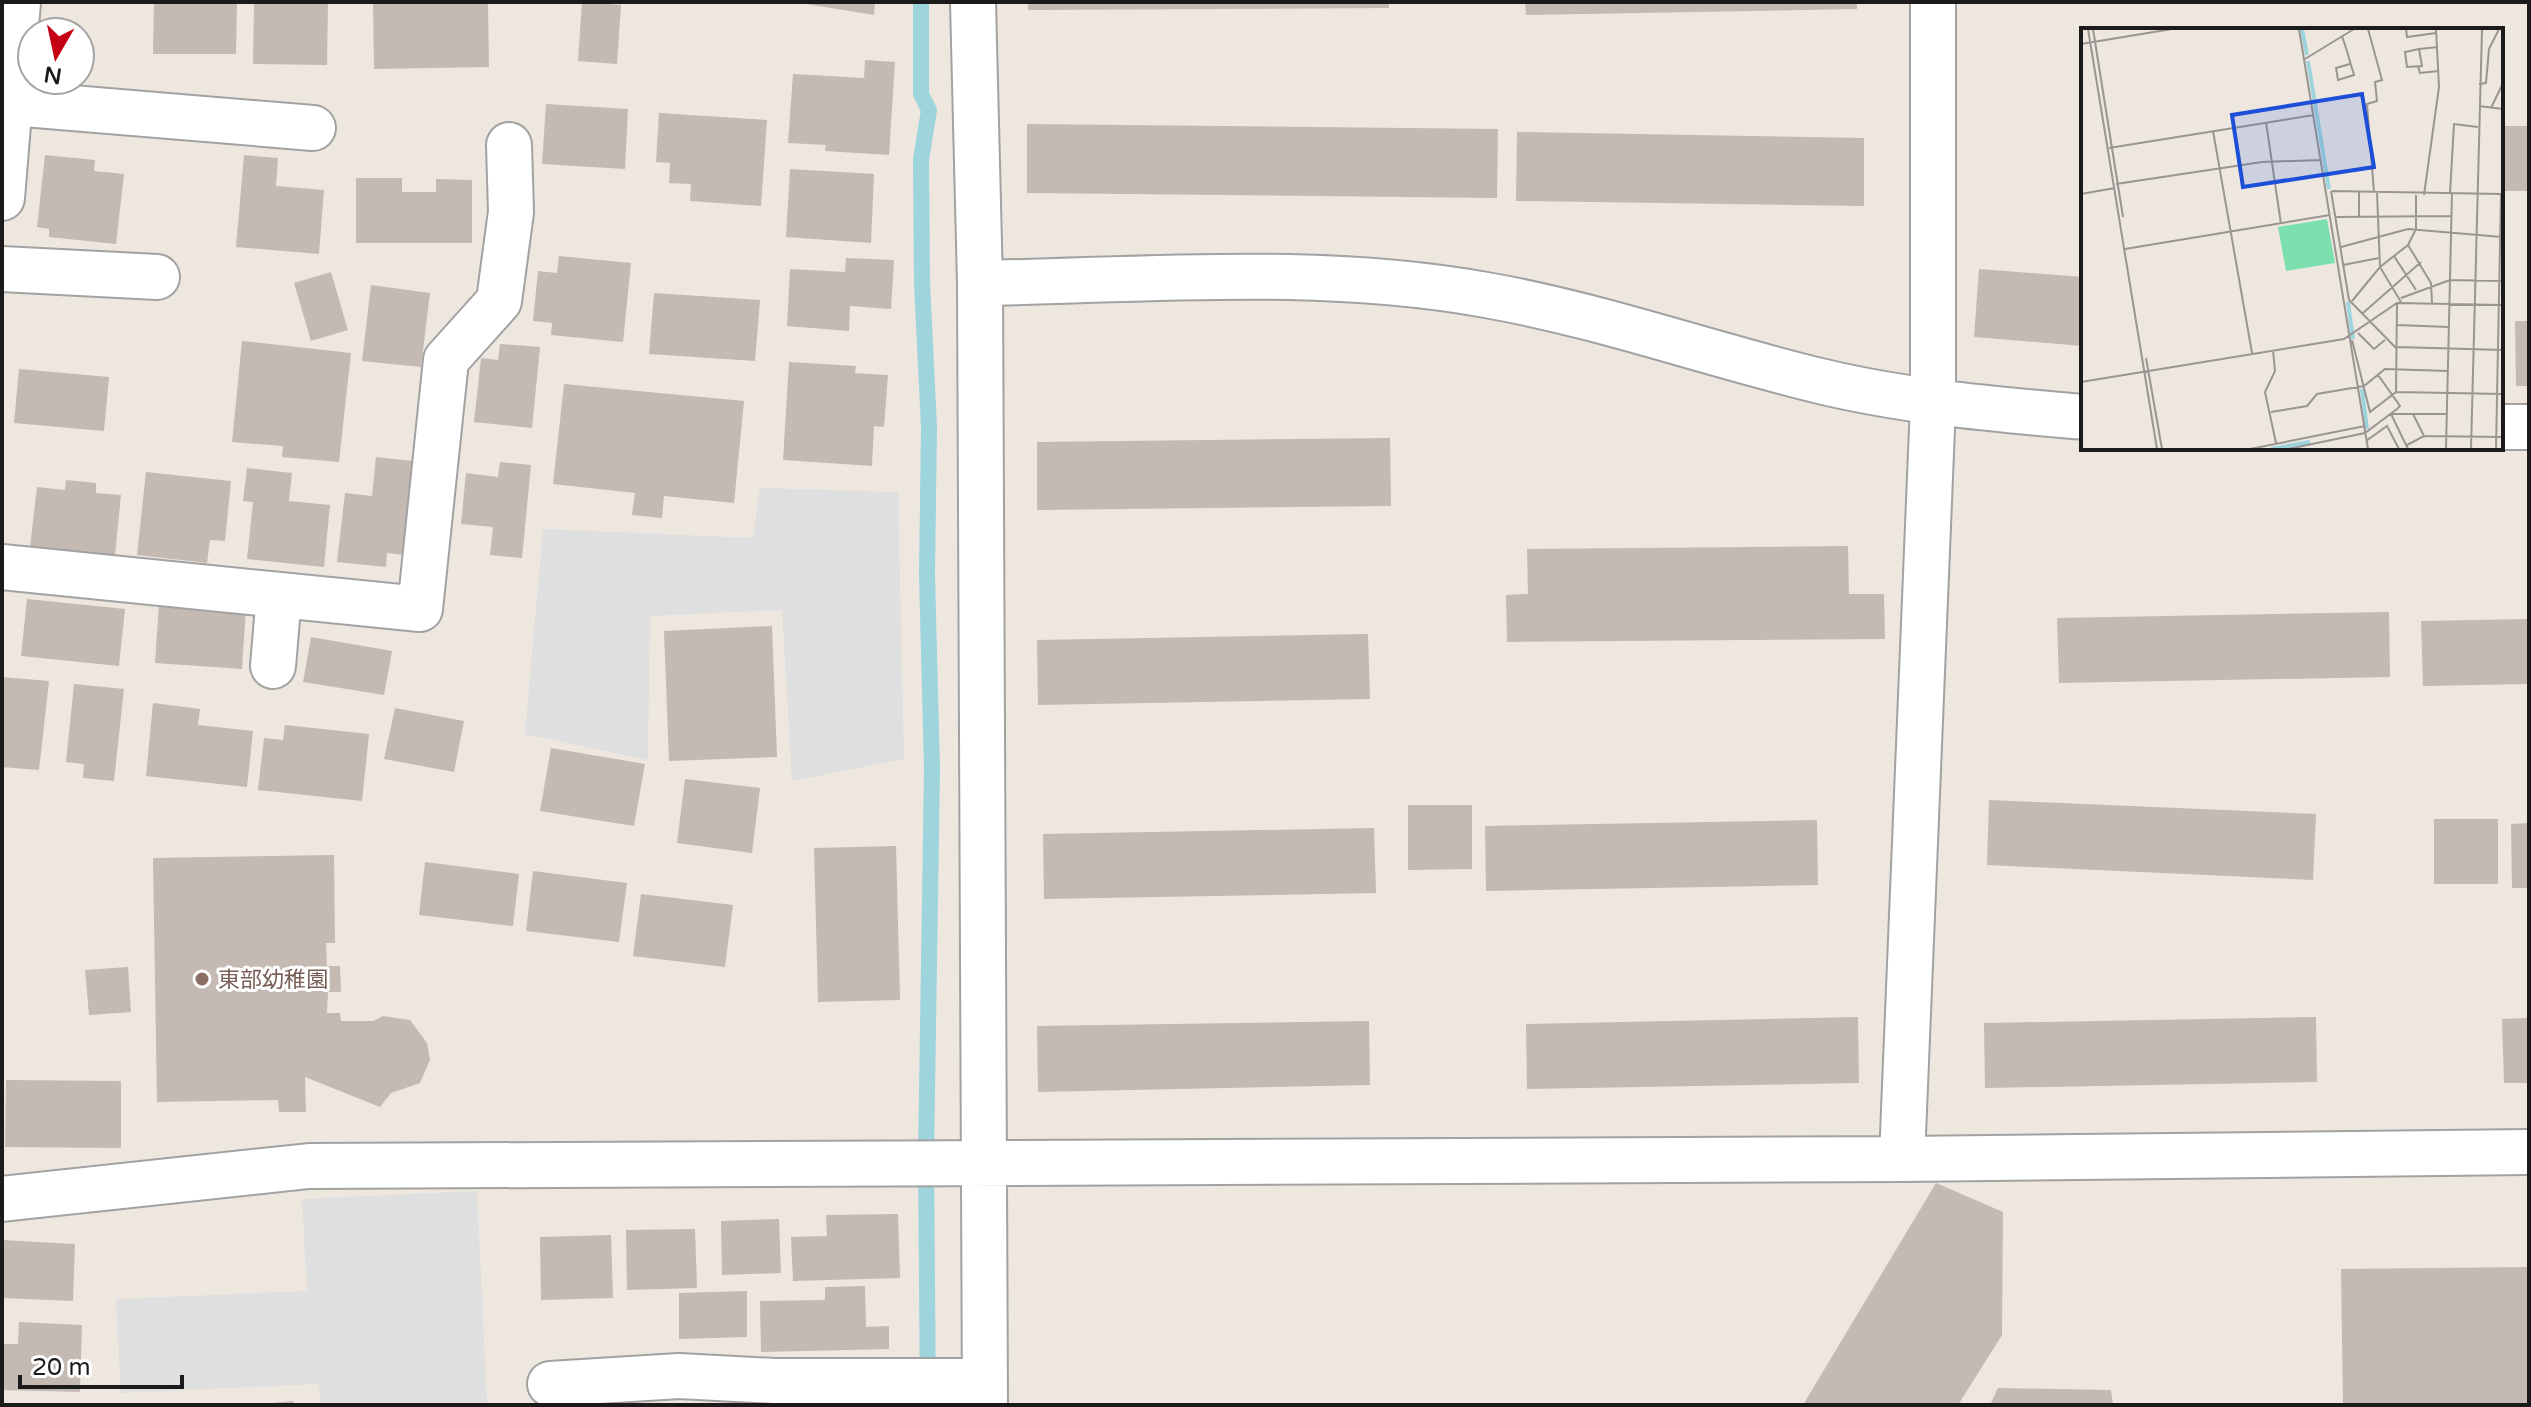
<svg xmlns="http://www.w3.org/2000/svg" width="2531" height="1407" viewBox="0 0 2531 1407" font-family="'Varela Round','Noto Sans JP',sans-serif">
	<rect width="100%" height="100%" fill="#ede7e0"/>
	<path fill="#dfdfdf" d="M760,488L898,492L904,759L792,781L782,610L650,616L648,760L525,734L543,529L753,538Z
		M477,1191L487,1405H320L319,1384L121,1393L116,1299L307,1291L302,1199Z"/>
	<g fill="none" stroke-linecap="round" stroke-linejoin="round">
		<path stroke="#9ed4dc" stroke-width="16" d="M921,2V94L929,110L921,160L922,283L929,427L927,574L932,769L926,1157L928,1405"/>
	</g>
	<path fill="#c4b9b3" d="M154,2H237L236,54H153Z
		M254,2H328L327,65L253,64Z
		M373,2H488L489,67L374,69Z
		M582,2L621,5L617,64L578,61Z
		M794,2H875L874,15Z
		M1028,2H1389V8L1028,10Z
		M1525,2H1857V9L1526,15Z
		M865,60L895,62L889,155L825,151L826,145L788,143L793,74L864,78Z
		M546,104L628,109L625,169L542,164Z
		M659,113L767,120L761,206L690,201L691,184L669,183L670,163L656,162Z
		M1027,124L1498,129L1497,198L1027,193Z
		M2501,126H2529V191H2503Z
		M1517,132L1864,138V206L1516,201Z
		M45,155L95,160L94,171L124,174L116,244L49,237V229L37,227Z
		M244,155L278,158L276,186L324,190L319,254L236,247Z
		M790,169L874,174L871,243L786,237Z
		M356,178H402V192H436V179L472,180V243H356Z
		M559,256L631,263L623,342L551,335L552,323L533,321L538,271L557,273Z
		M846,258L894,260L891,309L850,306L849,331L787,326L790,269L845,272Z
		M1979,269L2083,277V346L1974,337Z
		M331,272L348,330L311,341L294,283Z
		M371,285L430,293L421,367L362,361Z
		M654,293L760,300L755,361L649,354Z
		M2515,321H2529V386H2516Z
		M242,341L351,353L339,462L282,457L283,446L232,442Z
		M500,344L540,347L532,428L474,422L481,358L498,360Z
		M789,362L856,366L855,373L888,375L884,427L874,426L872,466L783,460Z
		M19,369L109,377L104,431L14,423Z
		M564,384L744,401L734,503L664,496L662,518L632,515L635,493L553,484Z
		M1390,438L1391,506L1037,510V442Z
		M376,457L413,461L404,555L387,553L386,567L337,562L345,493L372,496Z
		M500,462L531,465L522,558L490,555L493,527L461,524L466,473L498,477Z
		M247,468L292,473L289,501L330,505L324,567L247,559L253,502L243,501Z
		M146,472L231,481L225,541L210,540L207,563L137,555Z
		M66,480L96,483V493L121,495L115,555L30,547L37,487L65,490Z
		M1848,546L1849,594H1884L1885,639L1507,642L1506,595L1528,594L1527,549Z
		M27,599L125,609L119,666L21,656Z
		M159,603L246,609L242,669L155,663Z
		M2389,612L2390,677L2059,683L2057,618Z
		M2529,619V684L2423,686L2421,621Z
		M772,626L777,757L669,761L664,631Z
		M1368,634L1370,699L1038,705L1037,640Z
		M311,637L392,651L384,695L303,682Z
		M2,677L49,681L39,770L2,767Z
		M74,684L124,689L114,781L83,778L84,764L66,762Z
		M153,703L200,709L198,725L253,731L247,787L146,776Z
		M395,708L464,721L454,772L384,759Z
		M285,725L369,734L362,801L258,790L264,738L283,740Z
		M551,748L645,764L634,826L540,811Z
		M685,779L760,788L752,853L677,843Z
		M1989,800L2316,814L2313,880L1987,865Z
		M1408,805H1472V869L1408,870Z
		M2434,819H2498V884H2434Z
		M1817,820L1818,885L1486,891L1485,826Z
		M2529,823V888H2512L2511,824Z
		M1374,828L1376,893L1044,899L1043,834Z
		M896,846L900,1000L818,1002L814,848Z
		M334,855L335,943H326L327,966H340L341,992H328L327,1013H340L341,1021H373L383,1016L410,1020L427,1043L430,1060L420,1083L391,1093L380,1107L305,1077L306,1112H279L278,1100L157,1102L153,858Z
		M425,862L519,874L513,926L419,915Z
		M533,871L627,883L619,942L526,931Z
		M641,894L733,905L725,967L633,956Z
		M128,967L131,1012L89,1015L85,970Z
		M1858,1017L1859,1083L1527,1089L1526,1024Z
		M2316,1017L2317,1082L1985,1088L1984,1023Z
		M2529,1018V1083H2504L2502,1019Z
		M1369,1021L1370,1085L1038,1092L1037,1026Z
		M6,1080L121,1081V1148L5,1147Z
		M1936,1183L2003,1212L2002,1335L1958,1405H1803Z
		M898,1214L900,1278L793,1281L791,1237L827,1236L826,1215Z
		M779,1219L781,1273L722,1275L721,1221Z
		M695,1229L697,1288L627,1290L626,1230Z
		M611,1235L613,1298L541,1300L540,1237Z
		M2,1240L75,1244L73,1301L2,1298Z
		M2529,1267V1405H2343L2341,1269Z
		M865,1286L866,1327L889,1326V1349L761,1352L760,1301L825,1300V1287Z
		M747,1291V1337L679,1339V1293Z
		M19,1322L82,1325L80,1392L2,1390V1344H18Z
		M1998,1388L2111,1390L2113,1405H1990Z
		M293,1401L294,1405H272V1403Z"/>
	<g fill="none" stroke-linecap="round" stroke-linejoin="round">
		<g stroke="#a2a2a2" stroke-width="48">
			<path id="minor" d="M973,2L980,283L985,1405
				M12,103L313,128
				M2,198L18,2
				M2,269L157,277
				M980,283C1148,280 1321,265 1486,295C1600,315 1708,354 1820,381C1907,402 1994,409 2083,417
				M2501,427H2529
				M2,567L420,609L446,360L499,301L511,212L509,145
				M273,666L279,595
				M1902,1159L1933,404V2
				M2,1199L309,1166L1902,1159L2529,1152
				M550,1384L679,1376L775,1381H984"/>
		</g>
		<use href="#minor" stroke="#fff" stroke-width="44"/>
	</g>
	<circle fill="#8d6e63" stroke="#fff" stroke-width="3" cx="202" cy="979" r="8"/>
	<g text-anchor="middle" stroke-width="6" stroke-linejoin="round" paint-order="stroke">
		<g font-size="22" fill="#785e54" stroke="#fff" text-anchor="start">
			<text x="218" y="987">東部幼稚園</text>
		</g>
	</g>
	<g transform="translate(2081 28)">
		<rect width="422" height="422" fill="#ede7e0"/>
		<path d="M246,191L254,235L205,243L197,199Z" fill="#7bdfae"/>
		<path fill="none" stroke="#9ed4dc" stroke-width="4" d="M221,1L226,27M227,33L248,161M267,274L272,311M281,361L286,401M190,421L229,414"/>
		<path fill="none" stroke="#999591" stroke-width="2" d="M7,1L76,421M12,1L42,189M218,1L287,421M287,1L301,52L294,54L296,73L286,76L293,164M325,1L326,9L355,5M261,8L265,20L273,47L257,52L255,40L269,36M0,16L91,1M338,21L341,38L326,39L324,24L338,21L357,19M224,31L273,1M337,38L339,45L358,43M398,56L405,55L408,21L418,1M398,78L422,81M410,80L422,55M185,94L200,196M132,103L171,325M422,112V140M28,120L233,87M35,156L181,134L240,132M250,163L268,272L316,321M251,163L420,166M296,164L299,239L320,274M369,165L373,96L397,99M0,166L34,160M343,167L358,59L355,1M255,189L370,188M278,189V164M327,217L350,255L351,275M260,219L327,201L421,209M44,221L249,187M313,228L335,262M262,237L298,230M320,270L369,252L422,253M271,273L299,239L327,217L335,201V167M282,285L340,234M316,297L368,299M277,305L293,321L304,312M271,312L289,384L315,364L422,366M316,319L422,322M192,322L194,343L184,364L195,415M65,330L81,421M0,354L263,311L316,275L422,277M315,364L316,275M190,384L226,378L236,366L283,358L304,341L367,343M332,386L343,408M285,413L306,398L318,421M326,417L343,408L422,409M169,421L284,398M207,421L284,405L316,381L319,378L297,347M327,421L310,386H366M365,421L371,165M390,421L401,1M415,421L420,166"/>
		<path fill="#1d4ed8" fill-opacity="0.15" stroke="#1d4ed8" stroke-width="4" d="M281,66L293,139L162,159L151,87Z"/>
		<rect width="422" height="422" fill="none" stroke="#1b1b1b" stroke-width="4"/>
	</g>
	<rect width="2531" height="1407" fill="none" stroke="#1b1b1b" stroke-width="8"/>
	<g transform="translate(56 56) rotate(189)"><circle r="38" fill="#ffffff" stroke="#a4a4a4" stroke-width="2"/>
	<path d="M0-6L14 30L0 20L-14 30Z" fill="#c50014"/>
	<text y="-12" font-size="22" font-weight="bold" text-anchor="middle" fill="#1b1b1b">N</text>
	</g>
	<path d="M20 1375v12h162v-12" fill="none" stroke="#1b1b1b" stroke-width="4"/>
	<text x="32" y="1375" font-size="24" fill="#1b1b1b" stroke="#ffffff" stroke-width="6" paint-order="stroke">20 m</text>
</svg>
